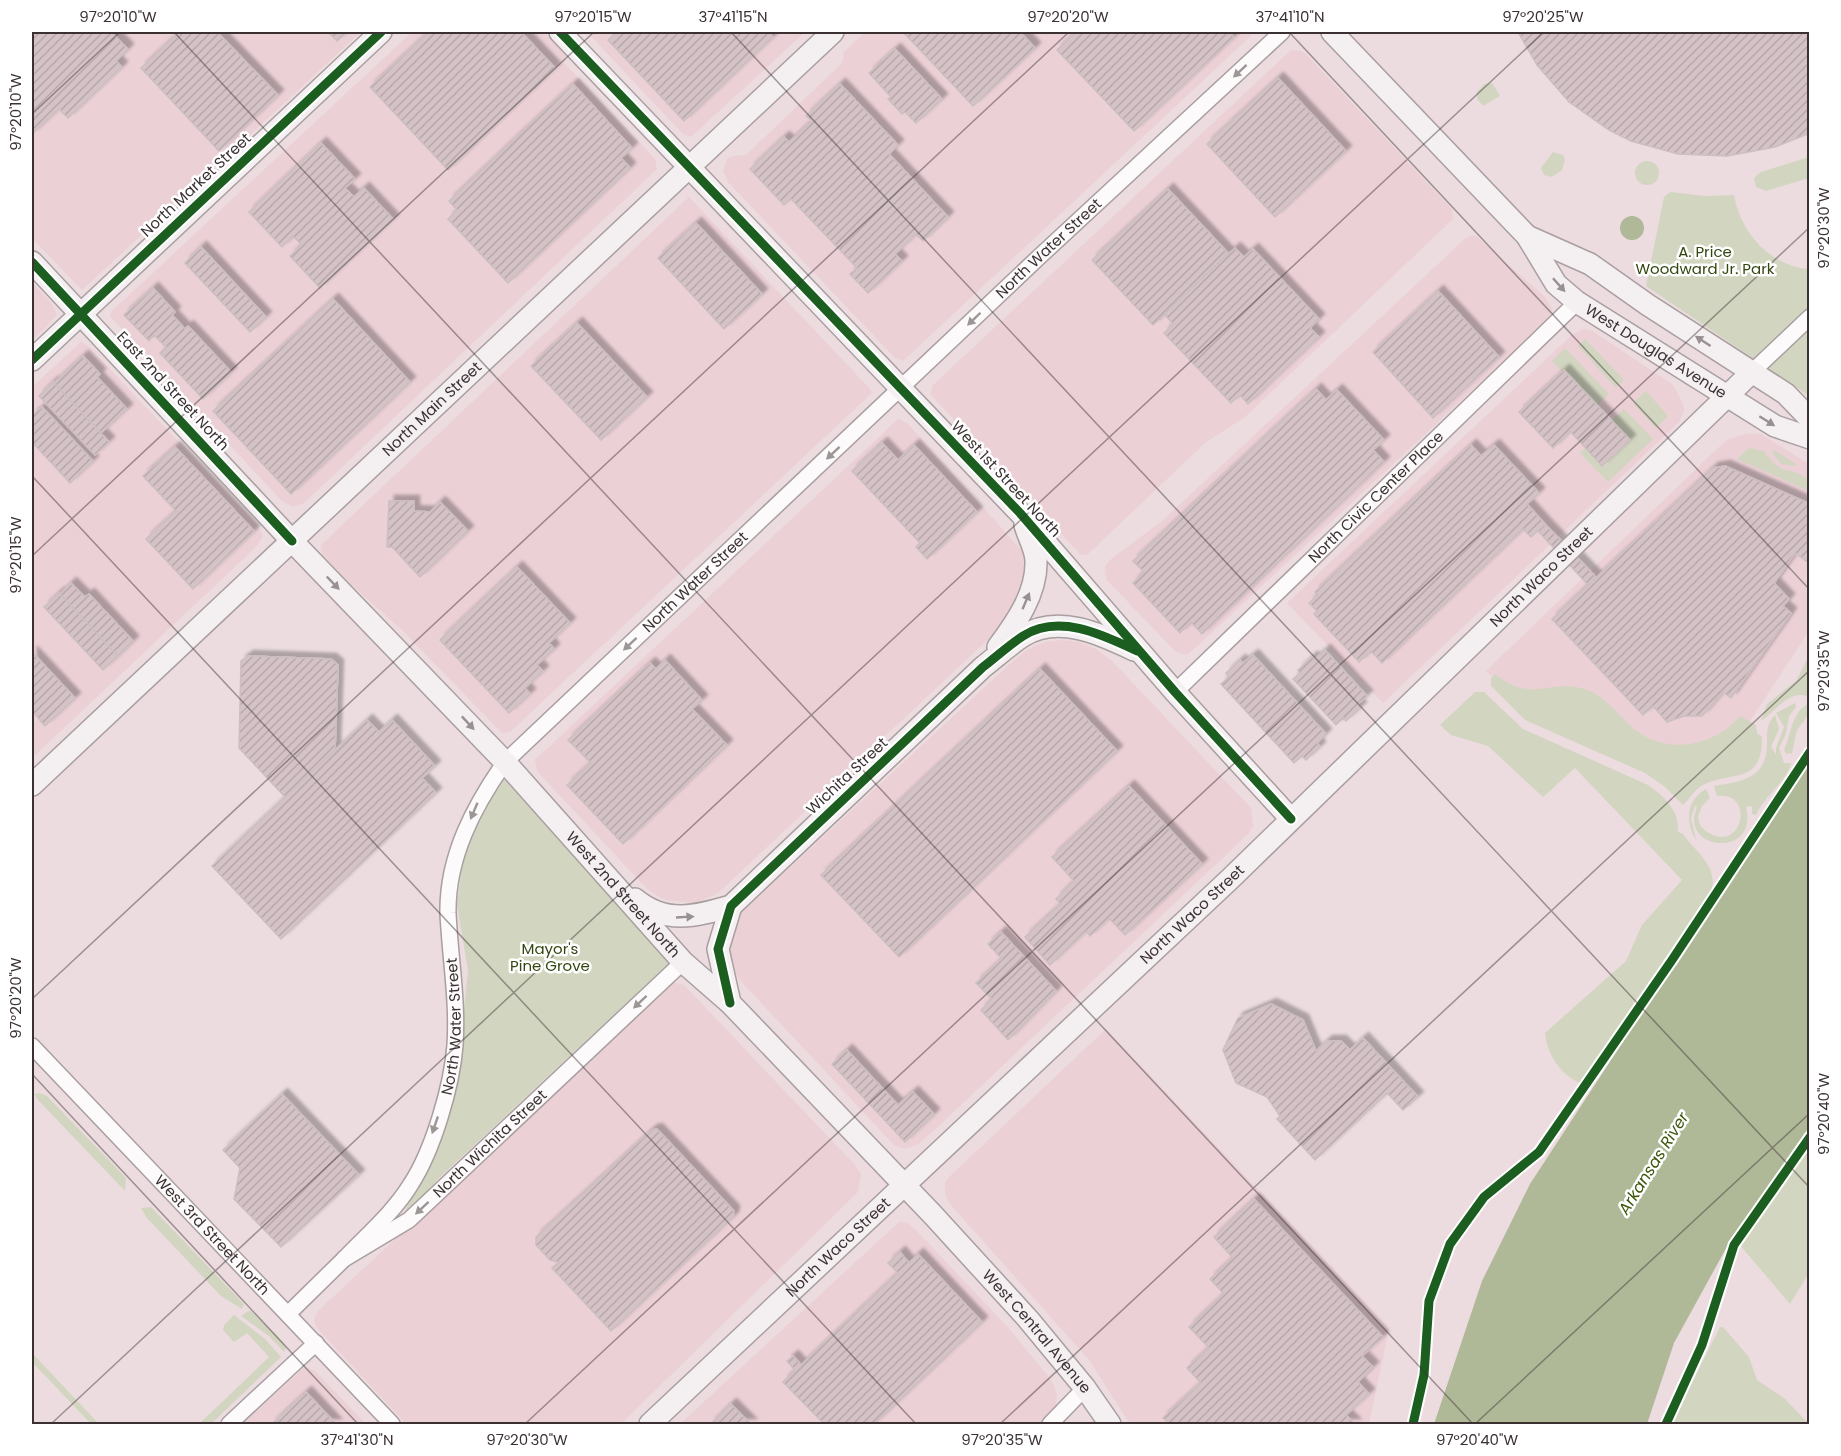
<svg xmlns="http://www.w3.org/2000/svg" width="1841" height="1456" viewBox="0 0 1841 1456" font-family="Poppins,sans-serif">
	<defs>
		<pattern id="building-hatch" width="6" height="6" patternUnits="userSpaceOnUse" patternTransform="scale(1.5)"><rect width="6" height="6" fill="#d5c2c6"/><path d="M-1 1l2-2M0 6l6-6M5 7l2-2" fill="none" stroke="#b8a7ab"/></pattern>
		<filter id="shadow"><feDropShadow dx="5.5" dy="-5.5" stdDeviation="1.5" flood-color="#0004"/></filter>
	</defs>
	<rect width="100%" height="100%" fill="#ecdcdf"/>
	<path fill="#ebd0d6" d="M32,32H361L82,290L32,238Z
		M412,32H536L547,35L566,54L564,63L655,159L657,169L304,503L293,507L282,501L110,316L112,311Z
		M587,32H805L691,137L683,134Z
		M865,32H1255L903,361L895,358L728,182L723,171L727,159L732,156L746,155L842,63L844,52Z
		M1291,50L1301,51L1307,55L1452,209L1453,219L1245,417L1205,443L1088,554L1081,555L931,395L932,386Z
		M689,197L871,390V394L510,732L502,733L402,630L346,580L322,554L321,545Z
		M1475,235L1545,297L1552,309L1548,320L1192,651L1186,655L1175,651L1106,579L1105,567L1111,559L1162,521L1466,238Z
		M32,282L52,304L57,315L32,341Z
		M1584,329L1591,330L1673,385L1683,404L1684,411L1679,422L1383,703L1287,603L1573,334Z
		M81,342L88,346L258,526L263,536L257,546L32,758V387Z
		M898,419L907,423L1024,553L1027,559V575L1012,613L997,631L717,894L695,903L665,900L648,890L537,771L535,760Z
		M1745,434H1761L1809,464V631L1737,741L1688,764L1507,691L1486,671L1718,448L1729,439Z
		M1062,640L1079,642L1096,649L1112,661L1251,808L1253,826L1248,834L943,1122L919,1144L904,1149L894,1145L738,978L729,957L730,936L737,918L746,908L1013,661L1028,649L1045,642Z
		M671,982L684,985L854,1164L861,1174L858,1192L621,1424H406L317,1328L314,1319L318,1311Z
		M1106,1029L1389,1328L1369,1424H1130L1089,1360L951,1205L945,1195V1183L951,1175Z
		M899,1222L906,1223L915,1229L1011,1331L1052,1381L1057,1394L1056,1406L1039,1424H680Z
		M305,1367L314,1370L366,1424H242Z"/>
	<path fill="#d2d5c0" d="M1492,83L1500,96L1483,106L1477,99V92L1484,84Z
		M1553,152L1563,155L1565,160L1562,170L1552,177L1544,175L1541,168Z
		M1809,157V178L1766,191L1756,187L1754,178L1761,172Z
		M1635 173a12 12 0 1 1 24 0a12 12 0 1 1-24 0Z
		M1670,192L1705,196L1734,195C1741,233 1770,266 1809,269V396L1646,286L1664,197Z
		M1585,339L1624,380L1616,388L1578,346Z
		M1565,348L1609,394L1597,405L1565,370L1562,372L1552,361Z
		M1646,391L1668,416L1656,428L1633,403Z
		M1624,409L1653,439L1608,482L1580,453L1585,448L1630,440L1612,420Z
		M1749,448L1764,451C1783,479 1789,464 1809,480V491L1737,459Z
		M1774,450L1797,465L1796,466L1781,464L1772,453Z
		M1809,656V697C1789,688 1776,712 1761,721L1767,704L1796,681Z
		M1495,674C1533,705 1551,677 1587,690C1606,696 1618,716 1633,728C1666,756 1714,747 1740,716L1756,725L1757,733L1762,737C1762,786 1733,770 1703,785C1694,789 1690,799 1683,805L1665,787L1645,773L1525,720L1491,686V678Z
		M1475,692H1484L1523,729L1648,785C1664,796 1680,811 1678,832L1683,834C1696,853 1719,865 1711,893L1582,1084C1561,1076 1547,1054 1545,1033L1626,961L1642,925L1682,880L1575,768L1543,797L1488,746L1451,735L1440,725Z
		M1795,703L1796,707L1789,716L1786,734L1779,748L1784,763H1791C1786,783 1765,795 1756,815L1752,814V806L1746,807C1759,859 1678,851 1697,807L1695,806L1691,818L1696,840C1685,822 1686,800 1706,789L1710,798L1702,806L1698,816C1698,824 1703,831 1711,834C1743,851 1755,791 1717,796L1714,786C1739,782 1767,779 1767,745C1767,734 1766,724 1775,715L1779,729L1771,747L1776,755V748L1784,727L1776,713Z
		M1809,703V714L1797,730L1792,753L1786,754L1784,750C1792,733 1791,713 1809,703Z
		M503,778L669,963L439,1178L399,1226L456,1090L468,970L457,905L464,851L482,808Z
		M39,1093L47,1096L126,1178L125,1191L38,1100L34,1094Z
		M1809,1127V1273L1790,1304L1733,1237Z
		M151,1207L244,1304L242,1309L221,1296L146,1217L141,1208Z
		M250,1310L283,1342L286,1348L284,1352L269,1336L241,1316Z
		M234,1315L265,1339L281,1357L211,1424H199L269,1357L247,1333L234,1342L223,1330L224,1325Z
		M1720,1327H1723L1749,1357L1757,1380L1785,1399L1809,1424H1671Z
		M32,1353L99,1424H91L32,1362Z"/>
	<path fill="#afb998" d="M1620 228a12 12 0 1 1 24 0a12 12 0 1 1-24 0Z
		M1809,757V1127L1729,1243L1674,1343L1647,1424H1434L1482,1281L1530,1184Z"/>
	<path fill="url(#building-hatch)" stroke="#ccbfc1" stroke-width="1.5" filter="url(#shadow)" d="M32,32H111L128,49L116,61L122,67L68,118L59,109L32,134Z
		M180,32H217L278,95L219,151L141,68Z
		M328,32H347L337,41Z
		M429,32H521L555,68L448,170L370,87Z
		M617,32H768L773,37L684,121L608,40Z
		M903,32H1020L1035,48L973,106Z
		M1076,32H1229L1234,37L1134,131L1057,50Z
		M1518,32H1810V133L1775,147L1727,156L1678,154L1631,141L1609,130L1569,102L1537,65Z
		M895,49L942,99L916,123L905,112L902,114L888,99L891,97L869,73Z
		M1278,78L1346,151L1275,217L1207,144Z
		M573,84L632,148L621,158L630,168L508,283L448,219L457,210L449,201Z
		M840,84L898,145L889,154L948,217L923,241L916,234L895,254L902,261L868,293L850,274L857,268L791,199L784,205L750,169L784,137L789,142L812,121L806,116Z
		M321,143L355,179L345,188L354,197L364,188L393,219L320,288L290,256L302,245L293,236L282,247L249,212Z
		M1168,189L1228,253L1153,325L1092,260Z
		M696,223L762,294L724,329L658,258Z
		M201,247L266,317L250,332L185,263Z
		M1235,248L1244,257L1253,249L1319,319L1310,328L1319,337L1248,404L1240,395L1231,403L1164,333L1173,324L1164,314Z
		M153,288L175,312L172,315L185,329L188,326L231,372L203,399L160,353L166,347L154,335L149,341L124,315Z
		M1438,291L1499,357L1433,418L1373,352Z
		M333,299L410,382L291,494L213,411Z
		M577,323L647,397L601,440L531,366Z
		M83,356L100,374L97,377L127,409L101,433L54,383Z
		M1564,370L1630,440L1602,466L1570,431L1553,448L1519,412Z
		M53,382L109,442L95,455L39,396Z
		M1316,389L1326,400L1337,390L1384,440L1373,450L1384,462L1202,634L1191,622L1180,633L1133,583L1144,572L1133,561Z
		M42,407L93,461L70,483L32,442V416Z
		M882,443L898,460L914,445L977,512L927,559L916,547L920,543L852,471Z
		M1471,445L1481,456L1494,445L1539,493L1527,504L1545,524L1531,537L1523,529L1382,663L1371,651L1359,662L1314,614L1317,611L1309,603L1318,595L1315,592Z
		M175,447L254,531L193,589L146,539L176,511L143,476Z
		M1725,466L1810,504V564L1795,553L1774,583L1789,599L1783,606L1791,613L1731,698L1723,692L1702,716H1684L1667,722L1653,706L1643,715L1552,619L1713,468Z
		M389,501H414V511L430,512L440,502L468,531L420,577L392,547H387Z
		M1545,524L1596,577L1588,585L1538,531Z
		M517,567L570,623L549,643L554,649L537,665L543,671L525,688L530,694L509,713L440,640Z
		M71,583L85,597L89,594L133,641L118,656L60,594Z
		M59,593L118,656L103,670L44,607Z
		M1325,650L1367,696L1358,704L1361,707L1346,721L1343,718L1336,725L1293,679L1300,673L1298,670L1312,657L1315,659Z
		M32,652L75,698L45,726L32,711Z
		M1253,655L1326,734L1317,743L1320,747L1306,760L1302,756L1294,763L1221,684L1229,677L1226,673L1240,660L1243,663Z
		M248,656L331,659L338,665L335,750L285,797L239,748L241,661Z
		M665,660L702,700L692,709L727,745L623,844L567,785L591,763L568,740L650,663L656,669Z
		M1040,669L1117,751L899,957L821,875Z
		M367,720L379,732L392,720L423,753L435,766L422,778L436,793L281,939L212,866Z
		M1129,786L1202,864L1125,935L1109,918L1090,936L1086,931L1050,965L1025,937L1061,904L1056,899L1074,881L1052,857Z
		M1001,932L1056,991L1008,1040L981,1010L992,999L976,983L1002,959L988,944Z
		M1271,1004L1303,1020L1316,1051L1327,1041H1341L1350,1050L1363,1038L1418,1097L1403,1110L1387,1093L1315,1160L1277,1119L1280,1116L1267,1097L1236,1083L1223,1050L1238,1018Z
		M847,1050L898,1105L913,1092L934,1114L905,1142L832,1064Z
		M282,1094L359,1175L281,1247L234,1199L240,1168L223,1150Z
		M657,1129L734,1211L733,1217L611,1331L552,1268L559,1262L550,1260L536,1245V1237L652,1130Z
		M1254,1199L1383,1337L1362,1356L1373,1367L1358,1382L1369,1394L1346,1415L1355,1424H1170L1163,1418L1201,1383L1187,1368L1209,1348L1189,1327L1224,1294L1210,1279L1233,1258L1214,1237Z
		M900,1252L909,1263L918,1254L982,1322L874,1424H824L783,1382L795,1370L787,1361L793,1356L801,1365L898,1273L888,1263Z
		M306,1392L336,1424H272Z
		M731,1404L751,1424H711Z"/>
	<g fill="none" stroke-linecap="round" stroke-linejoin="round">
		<g stroke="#a99ea0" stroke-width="18">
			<g id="street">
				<path d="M1752,372L1810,317"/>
				<path id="s1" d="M1175,692L1577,302"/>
				<path id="s2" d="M32,1046L392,1424"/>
				<path id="s3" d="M344,1259C367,1235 394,1212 411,1184C433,1150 452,1086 455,1045C458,1001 450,957 448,913C447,857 474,806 505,762L1039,257L1282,32"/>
				<path id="s4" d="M289,1313L344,1259L409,1220L683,962"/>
				<path d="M229,1424L316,1343"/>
				<path d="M1050,1424L1085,1388"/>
			</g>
		</g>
		<g stroke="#a99ea0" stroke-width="24">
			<g id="secondary">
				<path d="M560,32L1020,513L1175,692L1291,819"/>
				<path id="s5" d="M1332,32L1527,236L1556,284L1577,302L1775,426L1810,438"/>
				<path d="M1527,236L1590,264L1648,305L1786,394L1810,419"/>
				<path id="s6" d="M32,262L292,541L505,762L683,962L730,1003L933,1215L1028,1319L1085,1388L1110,1424"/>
				<path d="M32,360L381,32"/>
				<path d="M998,647C1016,623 1037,593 1036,561C1036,550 1028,536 1025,525"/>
				<path id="s7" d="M32,785L833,32"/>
				<path d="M635,899C666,925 696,916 731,906L983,667C996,657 1009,645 1023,636C1058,614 1101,634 1134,650"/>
				<path d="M730,1003L718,949L731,906"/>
				<path id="s8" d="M650,1424L1230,879L1752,372"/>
			</g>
		</g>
		<use href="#street" stroke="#fcfafa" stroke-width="15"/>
		<use href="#secondary" stroke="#f4eff0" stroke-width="21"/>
		<g stroke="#fff" stroke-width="13">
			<path id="cycleway" d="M560,32L1020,513L1175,692L1291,819
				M32,262L292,541
				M32,360L381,32
				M730,1003L718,949L731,906L983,667C996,657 1009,645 1023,636C1059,613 1103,635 1137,651
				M1413,1424L1424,1375L1429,1301L1450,1244L1484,1197L1539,1152L1672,960L1810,752
				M1666,1424L1702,1345L1734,1245L1810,1137"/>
		</g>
		<use href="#cycleway" stroke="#1b5e20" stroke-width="9"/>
	</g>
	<defs><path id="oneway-solid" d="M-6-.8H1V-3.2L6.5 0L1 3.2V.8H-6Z" transform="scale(1.5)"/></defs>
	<g fill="#9c9696">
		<use href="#oneway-solid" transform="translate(1240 71) rotate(137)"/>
		<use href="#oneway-solid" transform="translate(974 319) rotate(136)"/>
		<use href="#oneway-solid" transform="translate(833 453) rotate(137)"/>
		<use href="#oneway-solid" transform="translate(630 644) rotate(137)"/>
		<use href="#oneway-solid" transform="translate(474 811) rotate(113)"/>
		<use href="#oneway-solid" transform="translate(640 1002) rotate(137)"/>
		<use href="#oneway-solid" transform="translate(435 1125) rotate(109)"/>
		<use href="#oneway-solid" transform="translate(422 1208) rotate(137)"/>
	</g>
	<g fill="#989092">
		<use href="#oneway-solid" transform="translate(1559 285) rotate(48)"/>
		<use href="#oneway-solid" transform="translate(1703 341) rotate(-147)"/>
		<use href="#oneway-solid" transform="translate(1767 421) rotate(32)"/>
		<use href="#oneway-solid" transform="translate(333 583) rotate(46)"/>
		<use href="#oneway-solid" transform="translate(1026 601) rotate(-67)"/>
		<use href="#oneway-solid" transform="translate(468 723) rotate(47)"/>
		<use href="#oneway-solid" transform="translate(685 917) rotate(-3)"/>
	</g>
	<path fill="none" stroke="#3b3133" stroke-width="1.5" stroke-opacity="0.45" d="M174,32L1473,1424M731,32L1810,1188M1289,32L1810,590M32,114L120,32M32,476L916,1424M32,556L594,32M32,999L1069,32M32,1074L358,1424M51,1424L1544,32M525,1424L1810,227M1000,1424L1810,670M1475,1424L1810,1113"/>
	<g text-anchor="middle" stroke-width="5" stroke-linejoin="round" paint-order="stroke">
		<g font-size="15" fill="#3b3133" stroke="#fff">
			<text transform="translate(196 185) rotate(-43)" y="5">North Market Street</text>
			<text dy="5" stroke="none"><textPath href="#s3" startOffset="1292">North Water Street</textPath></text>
			<text dy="5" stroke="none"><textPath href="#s5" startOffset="459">West Douglas Avenue</textPath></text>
			<text transform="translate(173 391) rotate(47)" y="5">East 2nd Street North</text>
			<text dy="5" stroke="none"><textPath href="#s7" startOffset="549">North Main Street</textPath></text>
			<text transform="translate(1006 479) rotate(47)" y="5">West 1st Street North</text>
			<text dy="5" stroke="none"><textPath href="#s1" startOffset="280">North Civic Center Place</textPath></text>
			<text dy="5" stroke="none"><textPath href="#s8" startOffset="1230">North Waco Street</textPath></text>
			<text dy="5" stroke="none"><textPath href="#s3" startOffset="806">North Water Street</textPath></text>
			<text transform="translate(847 776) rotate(-43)" y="5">Wichita Street</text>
			<text dy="5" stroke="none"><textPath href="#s6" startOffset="866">West 2nd Street North</textPath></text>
			<text dy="5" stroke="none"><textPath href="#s8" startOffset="744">North Waco Street</textPath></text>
			<text dy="5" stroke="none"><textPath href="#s3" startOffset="266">North Water Street</textPath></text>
			<text dy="5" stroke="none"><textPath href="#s4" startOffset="264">North Wichita Street</textPath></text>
			<text dy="5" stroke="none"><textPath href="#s2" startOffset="261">West 3rd Street North</textPath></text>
			<text dy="5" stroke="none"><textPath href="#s8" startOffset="258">North Waco Street</textPath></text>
			<text dy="5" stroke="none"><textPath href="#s6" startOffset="1468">West Central Avenue</textPath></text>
		</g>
		<g font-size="15" fill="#324610" stroke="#fff">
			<text x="1705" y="257">A. Price<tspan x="1705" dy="17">Woodward Jr. Park</tspan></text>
			<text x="550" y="954">Mayor's<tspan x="550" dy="17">Pine Grove</tspan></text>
		</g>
		<g font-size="16" font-style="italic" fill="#3d560b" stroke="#fff">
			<text transform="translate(1653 1163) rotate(-58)" y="6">Arkansas River</text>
		</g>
	</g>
	<rect width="1841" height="1456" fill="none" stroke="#ffffff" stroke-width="66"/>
	<rect x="33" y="33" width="1775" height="1390" fill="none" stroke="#3b3133" stroke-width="2"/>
	<g font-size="15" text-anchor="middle" fill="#3b3133">
		<text x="118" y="22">97°20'10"W</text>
		<text x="593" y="22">97°20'15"W</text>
		<text x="733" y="22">37°41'15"N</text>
		<text x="1068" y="22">97°20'20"W</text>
		<text x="1290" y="22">37°41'10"N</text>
		<text x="1543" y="22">97°20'25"W</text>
		<text transform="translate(16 112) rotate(-90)" y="5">97°20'10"W</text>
		<text transform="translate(1824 228) rotate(-90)" y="5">97°20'30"W</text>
		<text transform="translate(16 555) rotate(-90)" y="5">97°20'15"W</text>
		<text transform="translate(1824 671) rotate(-90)" y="5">97°20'35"W</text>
		<text transform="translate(16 998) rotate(-90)" y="5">97°20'20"W</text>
		<text transform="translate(1824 1114) rotate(-90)" y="5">97°20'40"W</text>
		<text x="357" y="1445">37°41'30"N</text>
		<text x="527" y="1445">97°20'30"W</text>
		<text x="1002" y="1445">97°20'35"W</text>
		<text x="1477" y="1445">97°20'40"W</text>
	</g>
</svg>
